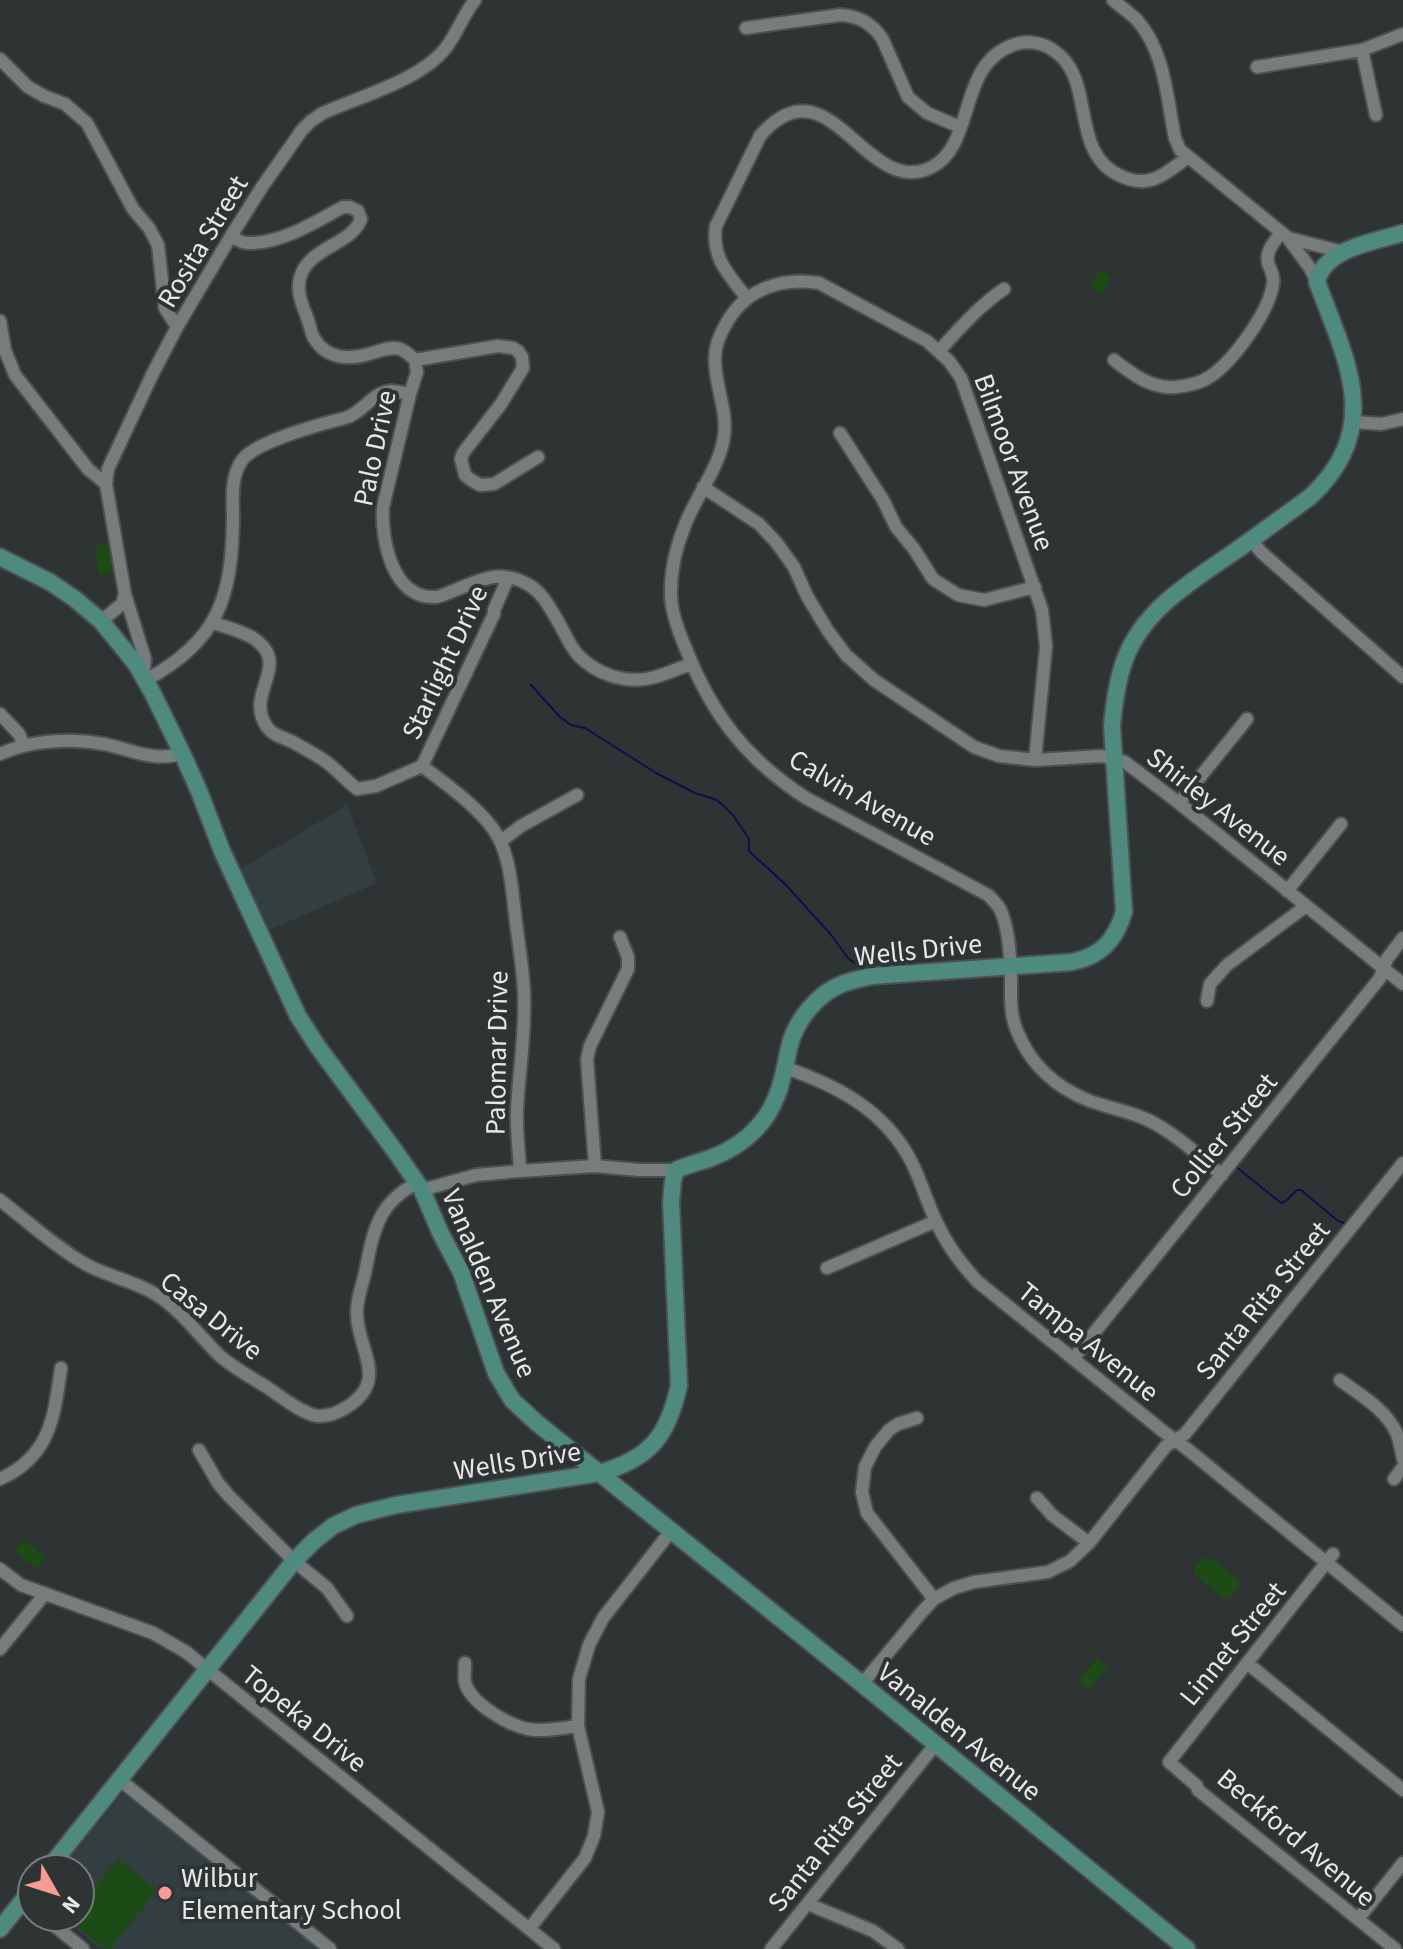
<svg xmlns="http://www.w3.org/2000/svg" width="1403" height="1949" viewBox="0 0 1403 1949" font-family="'Source Sans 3',sans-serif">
	<rect width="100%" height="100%" fill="#2e3334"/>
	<path fill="#323e40" d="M347,805L377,883L267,931L239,870Z
		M124,1794L128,1795L319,1949H101L61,1917H80V1869H61L120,1796Z"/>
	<path fill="#1c4b15" d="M1100,270L1111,276L1101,293L1090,287Z
		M108,543L113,572L99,575L94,546Z
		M24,1540L45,1557L37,1568L15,1551Z
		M1203,1558H1210L1239,1580L1240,1586L1229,1598L1224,1599L1195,1575L1194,1569Z
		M1097,1658L1108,1667L1089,1690L1078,1681Z
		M118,1859L154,1888V1894L110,1949H105L69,1920L71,1917H80V1906Z"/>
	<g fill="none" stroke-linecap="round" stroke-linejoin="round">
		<path stroke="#160c48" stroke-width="2" d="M531,685L559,716L571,725L585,728L656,773L695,793L717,800L733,815L749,839V851L786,885L832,936L848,958L856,964
			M1234,1165L1281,1203L1286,1201L1297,1190H1301L1338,1221L1347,1224"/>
		<g stroke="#4d5051" stroke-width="16">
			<path id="minor" d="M1113,0C1121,7 1130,13 1137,20C1165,51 1167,99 1175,138L1180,150L1287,237L1310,268L1317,282
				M746,28L840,15C859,16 871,23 882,38L908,97L927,113L960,127
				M1362,50L1376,115
				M0,59L28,87L44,96L65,104L87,123L133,209L149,228L158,245L165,308L177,327
				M1257,67L1362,50L1403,34
				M231,236C236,239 241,243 248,243C281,244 315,222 343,207H350L358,211L361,219C352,245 308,247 300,278C296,293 303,306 308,320C310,326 311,333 314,338C326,359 349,360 369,354C379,351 390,346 400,349C406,351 411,356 415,360L417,372L410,394L383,507C381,539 392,600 436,597C442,596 448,593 453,591C481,580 499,568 529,585C543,593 551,610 559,623C565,634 570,646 578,655C596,674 625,684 651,678C665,675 678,668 692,664
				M1288,238L1343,252
				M746,297C728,274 711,257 716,226L760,136C829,55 866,201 932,167C976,144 957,65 1013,45C1026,40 1041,42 1053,50C1098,78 1067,155 1123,177C1151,189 1166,173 1188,157
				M0,321L5,350L15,375L88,469L106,484
				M939,351C960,328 979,306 1004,289
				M415,360L498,346L513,348L518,351L522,357L523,368L501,404L463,453L461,459L465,475L471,480L480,485L494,484L538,457
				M1114,360C1132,374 1151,389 1175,387C1187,386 1201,383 1211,376C1234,360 1269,312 1273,284C1274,278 1272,272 1269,266C1264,253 1273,243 1281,233
				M1354,422L1381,424L1403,419
				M840,433L883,500L896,527L914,549L933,579L958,595L984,600L1035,587
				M703,487L759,524L776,542L794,567L807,596L828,631L846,655L874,680L974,747L999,756L1035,760L1102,756L1125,762L1179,803L1403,984
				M1251,540L1261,552L1403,677
				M101,621L122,604L125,594
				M213,623C226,627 242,631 253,638C294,665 243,693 267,727C273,736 283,737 293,742C303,748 315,754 325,761C336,769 346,780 357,789L376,786L422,766
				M143,676L145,659L125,594L106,484L108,469L152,375L177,327L231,236L262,187L302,130L311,121L323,113C359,97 420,80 445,49C457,34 463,15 475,0
				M146,680C218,641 232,598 233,519C233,499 230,476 243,459C258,441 321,424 345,418C363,413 372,392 391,391C397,391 404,393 410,394
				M0,714L19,734L24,746
				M0,754C31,740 70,738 104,744C130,749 155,763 182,753
				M1035,760L1046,646L1042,610L961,378L949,361L927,341L819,283C781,277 745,289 726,324C720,334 715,346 715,358C714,384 728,410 724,436C721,465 695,498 685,525C676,547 670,573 671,597C672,615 679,633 686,649C712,715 746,759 806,798L988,895C992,899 997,904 1000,909C1009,927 1011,962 1011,982C1011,998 1010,1015 1017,1031C1030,1064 1056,1088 1090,1101C1109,1108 1129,1111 1148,1120C1175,1133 1199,1156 1222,1175
				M422,766C445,783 485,812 498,837C510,858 512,890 515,914C518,941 523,967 524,993C526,1032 519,1071 517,1109C516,1129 519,1150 520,1171
				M422,766L494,614V610L508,578
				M1179,803L1247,719
				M501,841L521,826L577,795
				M1287,891L1341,824
				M1207,1001L1210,984L1227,965L1306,906
				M786,1068C838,1086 886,1111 912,1163C921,1181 927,1202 936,1221C946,1244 960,1263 978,1282L1164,1432L1186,1448L1403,1625
				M595,1166L587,1059L590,1046L628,969V957L620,937
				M422,1190L476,1175L520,1171L595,1166L639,1170H676
				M0,1200C27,1221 58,1249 87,1265C112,1278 142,1283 164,1300C186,1316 201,1338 220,1356C234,1368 250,1377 265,1386C279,1395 302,1414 318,1416C328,1416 338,1413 347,1407C390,1380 357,1349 357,1314C356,1301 362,1286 365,1273C373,1233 377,1203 417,1183
				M827,1268L936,1221
				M1073,1359L1380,978L1387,959L1403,938
				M1340,1380C1360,1395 1386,1409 1397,1434C1400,1442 1401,1451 1403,1459
				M917,1418L898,1424L889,1430L875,1447L865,1467L862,1492L867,1513L934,1599
				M199,1450L218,1483L229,1496L294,1561L327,1588L347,1616
				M0,1479C51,1456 54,1416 61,1368
				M1394,1479L1403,1467
				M1037,1498L1052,1515L1089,1543
				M1333,1554L1169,1762L1197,1786L1198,1790L1395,1949
				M0,1569L21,1585L153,1633L186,1652L554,1949
				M0,1649L44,1595
				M465,1663C465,1669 464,1676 465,1682C470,1703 508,1725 528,1729C544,1732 562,1728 578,1726
				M1247,1663L1403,1790
				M862,1684L921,1613L934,1599L954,1588L974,1582L1048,1572L1070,1561L1089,1543L1166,1446L1185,1434L1403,1163
				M120,1780L330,1949
				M808,1904L873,1931L898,1949
				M44,1917L83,1949
				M1358,1919L1403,1863
				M529,1929L585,1858L594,1836L598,1812L578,1726L579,1679L589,1645L603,1618L671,1531
				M771,1949L935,1745"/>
		</g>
		<g stroke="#4d5051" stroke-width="20">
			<path id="major" d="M0,557L50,582L75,599L101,621L136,664L152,692L182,753L199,791L222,851L298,1016L318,1047L395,1151L422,1190L440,1232L461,1272L496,1373L512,1400L537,1423L862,1684L1187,1949
				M48,1869L294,1561L314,1541L333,1526L356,1515L396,1505L599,1473C650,1459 668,1436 679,1385L671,1202L673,1181L676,1170C687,1165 700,1162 711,1158C732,1150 752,1136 765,1118C780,1097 784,1072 789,1048C795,1021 817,994 842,984C852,980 863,978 872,976L1072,962C1101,956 1115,941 1124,912L1112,726C1114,703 1117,681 1125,659C1144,609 1192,581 1234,552C1260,534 1285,515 1310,497C1384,428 1347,362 1317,282C1324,248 1374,242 1403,233
				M0,1929L32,1889"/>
		</g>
		<use href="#minor" stroke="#777c7d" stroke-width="12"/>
		<use href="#major" stroke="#4e8a7e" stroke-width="16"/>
	</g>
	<circle fill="#f59c93" stroke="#2e3334" stroke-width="3" cx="165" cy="1893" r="8"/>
	<g text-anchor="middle" stroke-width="8" stroke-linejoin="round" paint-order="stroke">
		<g font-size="28" fill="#e6e8e9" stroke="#2e3334">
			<text transform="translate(202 241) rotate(-59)" y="10">Rosita Street</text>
			<text transform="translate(374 448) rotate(-78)" y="10">Palo Drive</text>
			<text transform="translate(1015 462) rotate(70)" y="10">Bilmoor Avenue</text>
			<text transform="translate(444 662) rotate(-65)" y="10">Starlight Drive</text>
			<text transform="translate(863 797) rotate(30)" y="10">Calvin Avenue</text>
			<text transform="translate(1219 806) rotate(38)" y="10">Shirley Avenue</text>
			<text transform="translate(918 949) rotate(-6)" y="10">Wells Drive</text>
			<text transform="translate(496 1053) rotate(-89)" y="10">Palomar Drive</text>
			<text transform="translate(1223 1135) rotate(-51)" y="10">Collier Street</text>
			<text transform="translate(490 1283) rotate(67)" y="10">Vanalden Avenue</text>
			<text transform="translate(1262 1300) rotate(-51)" y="10">Santa Rita Street</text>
			<text transform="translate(212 1315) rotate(39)" y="10">Casa Drive</text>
			<text transform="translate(1089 1341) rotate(39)" y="10">Tampa Avenue</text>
			<text transform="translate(517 1460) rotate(-9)" y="10">Wells Drive</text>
			<text transform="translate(1232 1643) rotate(-51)" y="10">Linnet Street</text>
			<text transform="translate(305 1718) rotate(39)" y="10">Topeka Drive</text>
			<text transform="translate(960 1731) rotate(39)" y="10">Vanalden Avenue</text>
			<text transform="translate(834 1832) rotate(-51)" y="10">Santa Rita Street</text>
			<text transform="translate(1297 1837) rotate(40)" y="10">Beckford Avenue</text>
		</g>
		<g font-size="28" fill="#e6e8e9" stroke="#2e3334" text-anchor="start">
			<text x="181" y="1887">Wilbur<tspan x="181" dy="32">Elementary School</tspan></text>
		</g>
	</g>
	<g transform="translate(56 1893) rotate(129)"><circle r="38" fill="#2e3334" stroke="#787b7c" stroke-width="2"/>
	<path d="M0-6L14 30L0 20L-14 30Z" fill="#f59c93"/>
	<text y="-12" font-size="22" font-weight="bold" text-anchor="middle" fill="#e6e8e9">N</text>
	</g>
</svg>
